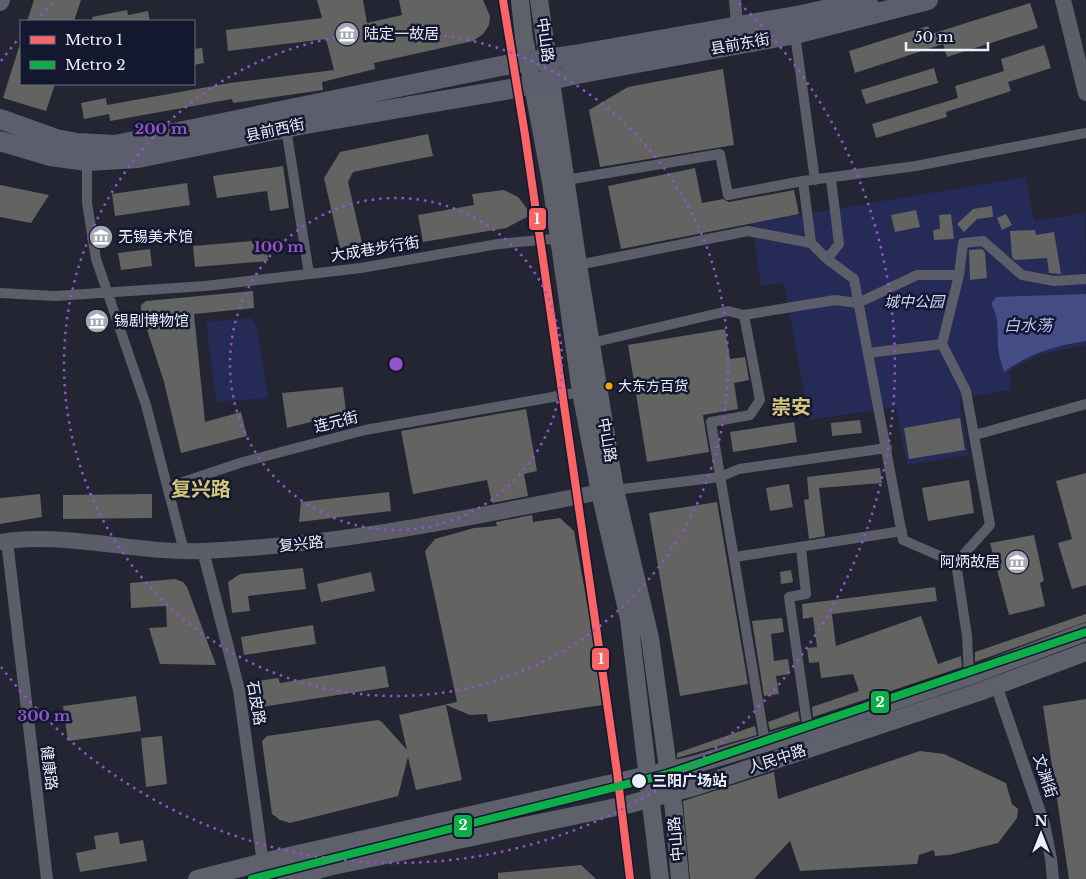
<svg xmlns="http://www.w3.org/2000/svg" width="1086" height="879" viewBox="0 0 1086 879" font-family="'Libre Baskerville','Noto Sans SC',serif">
	<rect width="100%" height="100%" fill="#232532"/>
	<path fill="#252a56" d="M1026,177L1034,221L1085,213L1086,345L1039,355L1010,370L1011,390L959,398L969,455L907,465L896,407L809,420L784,283L761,286L752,223Z
		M251,318L258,330L268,398L216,402L206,322Z"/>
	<path fill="#444c86" d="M1086,294V341C1054,346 1030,353 1004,372C1002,364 999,356 998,348C997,333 1000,318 991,304L996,297Z"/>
	<path fill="#636362" d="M34,0H81L74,21H27Z
		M317,0H363L367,23L402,15L399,0H483L490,16L489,25L483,34L473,41L374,63L375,69L322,82L323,90L233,103L232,99L110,121L109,114L84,119L81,103L106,98L107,105L230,83L334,70L326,39L228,51L226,30L322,18Z
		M1030,3L1038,28L947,57L943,44L855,73L849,51L928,26L931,34Z
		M127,10L128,15L148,11L150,21H93L92,17Z
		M1044,45L1051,68L1008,82L1011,91L946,112L947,117L876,138L872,124L958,98L955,86L1004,71L1001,59Z
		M19,47L21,48V84H55L46,111L3,98Z
		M202,48L204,63L194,65V49Z
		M934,68L938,83L866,104L861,90Z
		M723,69L734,145L600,167L589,110L628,87Z
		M428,134L433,156L353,172L348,182L362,243L340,248L324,178L340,152Z
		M283,166L289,208L270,211L267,191L217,198L213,176Z
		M695,168L702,203L723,199L729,202L794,190L799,214L621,249L608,186Z
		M187,183L190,205L115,216L112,194Z
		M0,185L49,195L31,223L0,217Z
		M504,190L518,197L526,207L529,216L506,228L423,242L418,215L474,205L472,194Z
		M992,206L993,217L977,219L964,232L957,224L973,209Z
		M916,210L920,227L895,232L891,215Z
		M951,214L954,239L934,240L933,230L940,229L939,215Z
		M1006,214L1012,225L1002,230L997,218Z
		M1035,230L1036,235L1054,232L1061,274L1049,273L1047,258L1015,260L1012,257L1010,231Z
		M266,240L268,261L195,267L193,246Z
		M150,249L152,266L121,270L118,253Z
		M982,249L985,252L987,278L970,280L969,250Z
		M253,291L254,308L194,314L205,422L241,412L247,436L181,453L164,382L141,311V305L146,301Z
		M725,329L730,359L745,357L749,380L734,383L738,409L703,415L709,452L647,462L628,345Z
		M343,387L346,413L287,428L282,393Z
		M526,409L537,471L524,474L528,496L492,503L487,480L413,494L401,431Z
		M960,418L965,450L909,459L904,428Z
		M860,420L862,433L832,436L831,423Z
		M794,422L797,442L733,452L730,432Z
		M880,468L882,483L819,488L825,536L809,539L804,500L809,499L807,477Z
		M1086,473V585L1072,589L1058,543L1072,539L1056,481Z
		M969,480L974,513L928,521L922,488Z
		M789,484L793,507L770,511L766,488Z
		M389,492L391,511L299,522L301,502Z
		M40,494L42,517L0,524V498Z
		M152,494V518L63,519V495Z
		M717,502L748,684L680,696L649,513Z
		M532,515L533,522L560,518L574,531L593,636L602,705L488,722L487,714L470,715L446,705L462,780L416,790L408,757L398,796L290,823L280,820L272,814L262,741L267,736L378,720L382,722L407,750L399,715L457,702L425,551L435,539L474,528L497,526L496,522Z
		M1034,535L1044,581L1040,583L1045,606L1009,615L990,543Z
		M303,568L306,589L248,596L250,611L232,613L228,582L240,574Z
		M791,570L793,582L781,584L780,572Z
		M371,572L375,591L321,602L317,584Z
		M175,579L183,582L187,587L216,665L160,664L149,628L167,627L166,606L131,608L130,583Z
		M935,587L937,601L832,614L836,646L921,616L938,664L961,656L962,667L813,717L812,707L859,691L853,674L821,678L819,662L809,663L807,648L817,647L813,617L803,619L802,604Z
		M1086,614V622L975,662V652Z
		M782,618L784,632L771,634L774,661L788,659L790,674L776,676L779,694L764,696L752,621Z
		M313,625L316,644L244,655L241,637Z
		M385,666L389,687L255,708L251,682L278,678L280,683Z
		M136,696L141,731L68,741L63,706Z
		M1086,699V879H1069L1043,706Z
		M798,711L800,721L770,730L768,722Z
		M755,726L757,735L677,758V753Z
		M162,736L167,784L146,787L141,738Z
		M920,751L944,754L1006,783L1012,804L1018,809L1017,818L998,843L949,855L935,856L934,850L919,855L917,864L800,871L790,841L754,879H690L683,801L792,766L774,772L778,799Z
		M118,832L120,844L143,840L147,861L80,872L76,853L96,849L94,836Z
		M581,865L596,879H498V873Z"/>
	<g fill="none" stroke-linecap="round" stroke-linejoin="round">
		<path stroke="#5b5d68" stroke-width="10" d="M795,34L815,180
			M286,128L309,274
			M87,161V203L96,259L146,405L184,551
			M566,180L720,154L728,195L803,181L916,166L1086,133
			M803,181L811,243L827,259L839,244L831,179
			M827,259L854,279L903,540L956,563
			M578,265L748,231L811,243
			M0,293L55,296L205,286L361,268L498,244L563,238
			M744,315L835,300L858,303L917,275H959L963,243L983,241L1022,275L1054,281L1086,279
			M591,343L728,311L744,315L760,400L750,415L711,422L765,743
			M942,344L959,275
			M868,353L942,344L966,391L990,525L956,563L967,636L969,676
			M975,435L1086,404
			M168,487L243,462L365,430L581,392
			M615,490L720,477L739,469L887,448
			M801,548L806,594L789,597L808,730
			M735,557L902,531"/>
		<path stroke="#5b5d68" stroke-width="12" d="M735,0L737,26
			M7,541L47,879
			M203,551L239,690L263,863
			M996,685L1044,824L1051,859L1053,879"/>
		<path stroke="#5b5d68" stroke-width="16" d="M1063,0L1086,93
			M0,542C68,531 135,554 203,551C339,545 467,518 600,492"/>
		<path stroke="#5e606c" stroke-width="18" d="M520,0L524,38L551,182L581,392L600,492L629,619L660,879
			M539,0L578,265L615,490L650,638L674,811L680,879
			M0,2L1,0
			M197,879L280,858L693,765L808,730L969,676L1086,632
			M286,879L328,867L626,805L697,786L979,692L1086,652"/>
		<path stroke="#5c5e6c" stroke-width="20" d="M0,119L56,139L77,143L115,145L506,65L574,55L802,15L868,0
			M0,141L50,156L87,161L138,158L300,125L510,89L577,74L795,34L928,0"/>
		<g stroke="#14182e" stroke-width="11">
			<path id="metro-1" d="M503,0L525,135L617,772L630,879"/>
		</g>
		<g stroke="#14182e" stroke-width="11">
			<path id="metro-2" d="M252,879L667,774L1086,632"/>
		</g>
		<use href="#metro-1" stroke="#f96467" stroke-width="8"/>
		<use href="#metro-2" stroke="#0dad47" stroke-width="8"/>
	</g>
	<g fill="none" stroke="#9253cb" stroke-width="2.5" stroke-dasharray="2.5 5">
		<circle cx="396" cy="364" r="166"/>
		<circle cx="396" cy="364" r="332"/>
		<path d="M1 61A498 498 0 0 1 20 37M35 21A498 498 0 0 1 53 3M739 3A498 498 0 1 1 1 667"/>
	</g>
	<defs>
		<g id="museum-disc" transform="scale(1.25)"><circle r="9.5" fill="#a6a8b5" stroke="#14182e"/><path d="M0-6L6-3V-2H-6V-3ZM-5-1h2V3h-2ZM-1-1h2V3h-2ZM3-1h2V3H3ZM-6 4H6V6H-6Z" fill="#fff"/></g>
	</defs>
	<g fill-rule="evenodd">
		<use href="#museum-disc" x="347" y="34"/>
		<use href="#museum-disc" x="101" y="237"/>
		<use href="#museum-disc" x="97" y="321"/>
		<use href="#museum-disc" x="1017" y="562"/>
	</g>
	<circle fill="#f7a600" stroke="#14182e" stroke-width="2" cx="609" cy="386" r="4.5"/>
	<circle fill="#eceffc" stroke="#14182e" stroke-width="2" cx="639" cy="781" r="8"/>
	<g text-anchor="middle" stroke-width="5" stroke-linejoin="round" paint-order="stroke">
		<g font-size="14" fill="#eceffc" stroke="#14182e" text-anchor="start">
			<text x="618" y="391">大东方百货</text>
		</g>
		<g font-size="15" fill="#eceffc" stroke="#14182e" text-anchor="start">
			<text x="364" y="39">陆定一故居</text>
			<text x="118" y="242">无锡美术馆</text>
			<text x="114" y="326">锡剧博物馆</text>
			<text x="1000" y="567" text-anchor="end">阿炳故居</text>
		</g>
		<g font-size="15" fill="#eceffc" stroke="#14182e">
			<text transform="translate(545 40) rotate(82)" y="5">中山路</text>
			<text transform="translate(740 44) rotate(-10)" y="5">县前东街</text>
			<text transform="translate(275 130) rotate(-12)" y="5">县前西街</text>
			<text transform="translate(375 249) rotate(-9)" y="5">大成巷步行街</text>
			<text transform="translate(336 422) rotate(-14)" y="5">连元街</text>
			<text transform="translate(607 440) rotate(80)" y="5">中山路</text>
			<text transform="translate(301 544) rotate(-6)" y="5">复兴路</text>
			<text transform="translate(256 703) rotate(80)" y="5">石皮路</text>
			<text transform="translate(777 759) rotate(-18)" y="5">人民中路</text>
			<text transform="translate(49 768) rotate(83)" y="5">健康路</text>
			<text transform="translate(1045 776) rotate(72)" y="5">文渊街</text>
			<text transform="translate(676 839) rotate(-95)" y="5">中山路</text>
		</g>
		<g font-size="15" font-style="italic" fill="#cdd6fb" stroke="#14182e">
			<text x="914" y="307">城中公园</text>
		</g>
		<g font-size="15" font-weight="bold" fill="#eceffc" stroke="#14182e" text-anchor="start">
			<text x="652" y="786">三阳广场站</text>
		</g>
		<g font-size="16" font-style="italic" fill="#b7c2f9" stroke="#14182e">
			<text x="1028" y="331">白水荡</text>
		</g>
		<g font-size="20" font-weight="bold" fill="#d5c678" stroke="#14182e">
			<text x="791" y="414">崇安</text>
			<text x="201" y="496">复兴路</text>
		</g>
	</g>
	<circle cx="396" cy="364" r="8" fill="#9253cb" stroke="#14182e" stroke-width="2.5"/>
	<g font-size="15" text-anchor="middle" font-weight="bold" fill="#9253cb" stroke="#14182e" stroke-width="5" stroke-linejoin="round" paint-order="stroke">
		<text x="161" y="134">200 m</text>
		<text x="279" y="252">100 m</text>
		<text x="44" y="721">300 m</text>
	</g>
	<g stroke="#14182e" stroke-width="2">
		<rect x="528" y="207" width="19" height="24" rx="5" fill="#f96467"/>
		<rect x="591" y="647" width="19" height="24" rx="5" fill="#f96467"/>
		<rect x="870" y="690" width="20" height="24" rx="5" fill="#0dad47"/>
		<rect x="453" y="814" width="20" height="24" rx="5" fill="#0dad47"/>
	</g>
	<g font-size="14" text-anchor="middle" font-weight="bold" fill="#fff">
		<text x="537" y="224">1</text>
		<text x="601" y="664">1</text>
		<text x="880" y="707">2</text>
		<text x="463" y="830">2</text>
	</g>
	<rect x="20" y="20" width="175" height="65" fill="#14182e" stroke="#6a6e80"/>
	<rect x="30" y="36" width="25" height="8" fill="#f96467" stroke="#6a6e80"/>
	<text x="65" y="45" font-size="15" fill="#eceffc">Metro 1</text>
	<rect x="30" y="61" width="25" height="8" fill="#0dad47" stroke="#6a6e80"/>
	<text x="65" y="70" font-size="15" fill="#eceffc">Metro 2</text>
	<g transform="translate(1041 834)" stroke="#14182e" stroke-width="4" paint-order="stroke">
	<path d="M0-4L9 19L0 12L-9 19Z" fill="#eceffc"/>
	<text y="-8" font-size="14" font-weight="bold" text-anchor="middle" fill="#eceffc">N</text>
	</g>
	<path d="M906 42v8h82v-8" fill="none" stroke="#eceffc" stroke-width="2.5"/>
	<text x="914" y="42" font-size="15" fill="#eceffc" stroke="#14182e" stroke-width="4" paint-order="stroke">50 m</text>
</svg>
